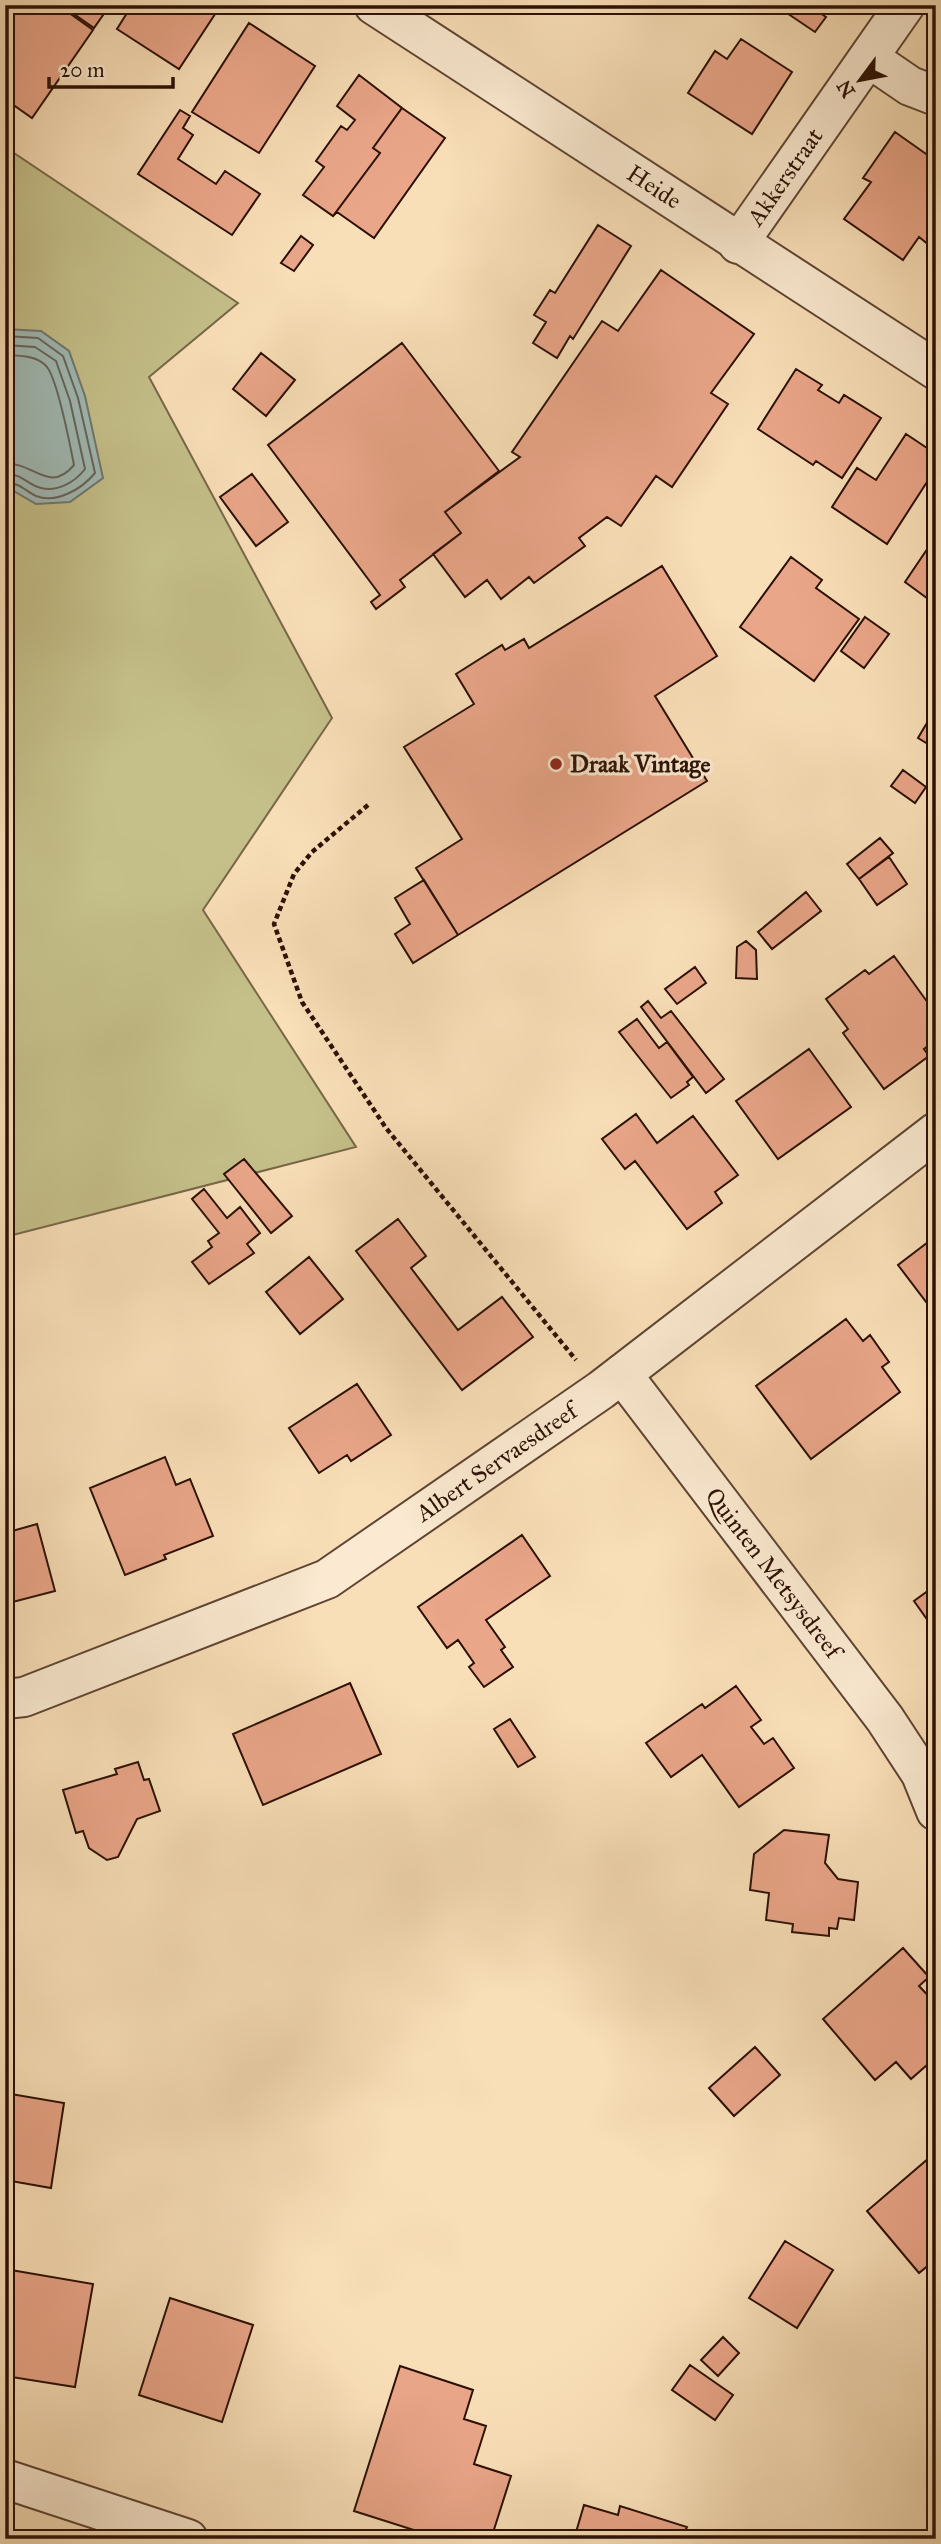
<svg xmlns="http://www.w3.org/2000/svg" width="941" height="2544" viewBox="0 0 941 2544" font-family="'IM FELL Great Primer',serif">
	<rect width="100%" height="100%" fill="#f9dfb8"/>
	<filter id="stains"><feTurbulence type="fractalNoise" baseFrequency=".00286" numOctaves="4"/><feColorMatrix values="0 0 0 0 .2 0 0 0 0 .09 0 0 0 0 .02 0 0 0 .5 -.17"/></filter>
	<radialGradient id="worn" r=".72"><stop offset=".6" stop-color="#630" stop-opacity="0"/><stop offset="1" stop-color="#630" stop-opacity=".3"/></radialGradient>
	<path fill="#c5c08a" stroke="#786848" stroke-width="2" d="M5,147L238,303L149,377L332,718L203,910L356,1147L5,1237Z"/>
	<path fill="#a0bbb6" stroke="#71776f" stroke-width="2" d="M5,329L41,331L69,351L85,396L103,478L70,502L36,504L12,490L5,491Z"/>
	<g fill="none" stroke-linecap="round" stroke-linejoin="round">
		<path stroke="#66665e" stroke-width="2" d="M5,336L38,338L63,356L78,398L95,473C82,489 56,504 36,496C25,491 18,481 5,484
			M5,345L35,347L56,361L70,401L85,469C75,482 58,492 41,488C27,485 21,472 5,475
			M5,355C20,356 37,355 47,367C58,381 70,445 74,465C49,495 33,461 5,464"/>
	</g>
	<path fill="#eaa689" stroke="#2b1005" stroke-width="2" d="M8,5H58L93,30L32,118L5,99V9Z
		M80,5H110L94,28L74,14Z
		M132,5H221L179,69L117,29Z
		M775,5H808L826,17L815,32Z
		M249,23L315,66L259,153L192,112Z
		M741,39L792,72L752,134L688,93L715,51L727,59Z
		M359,75L402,108L373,148L380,153L333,216L303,195L324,167L316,161L341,126L347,130L355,120L337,106Z
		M402,108L445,138L374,238L337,212L333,216L380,153L373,148Z
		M180,110L190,116L183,128L193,135L178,159L216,184L225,171L260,194L232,235L138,174Z
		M895,132L936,161V247L929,245L919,237L903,260L844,219L871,182L863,178Z
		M598,225L631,246L573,339L570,336L557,358L533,343L546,322L534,315L550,290L555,293Z
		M301,236L313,245L294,271L281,263Z
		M661,270L754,334L711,393L728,404L672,487L656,476L621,526L607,517L579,538L585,546L534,583L529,577L501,599L487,580L465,597L433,554L461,533L445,512L520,457L512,452L602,321L618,331Z
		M402,343L499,471L445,512L461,533L400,580L405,587L376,609L371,602L380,595L268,445Z
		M261,353L295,380L266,416L233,389Z
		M796,369L822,385L818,390L839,403L844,395L881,418L842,478L816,461L813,465L758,429Z
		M906,434L936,454V468L887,544L832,507L857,468L876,480Z
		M252,474L288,522L256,546L220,497Z
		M936,536V603L935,604L905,582Z
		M791,557L822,580L816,588L859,619L814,681L740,627Z
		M662,566L717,656L655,696L707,781L458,935L416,868L462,839L404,747L474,704L456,674L502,645L505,650L524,639L529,648Z
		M865,617L889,634L864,668L841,651Z
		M934,711L936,713V749L918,738Z
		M903,770L926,787L915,803L891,786Z
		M880,838L893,853L859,879L847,864Z
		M889,857L907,884L877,905L859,879Z
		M424,880L458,935L413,963L395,934L410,924L395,898Z
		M806,892L821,911L772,949L758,932Z
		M746,941L756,950L757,979L736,978L737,947Z
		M894,956L936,1014V1040L924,1049L929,1056L884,1089L843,1033L848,1029L826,999L865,970L869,974Z
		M695,967L706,983L677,1004L665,989Z
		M648,1001L661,1018L671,1011L724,1079L706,1093L641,1007Z
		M637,1019L659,1048L667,1042L693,1077L687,1082L689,1085L671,1098L619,1032Z
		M809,1049L851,1107L778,1159L736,1101Z
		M636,1114L657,1143L693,1116L738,1175L715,1192L722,1203L687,1229L635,1161L625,1169L602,1139Z
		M244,1159L292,1216L271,1233L224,1174Z
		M204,1189L227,1218L240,1207L260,1233L247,1244L254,1253L209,1284L192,1262L212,1247L208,1241L219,1233L192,1199Z
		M398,1219L426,1256L411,1268L458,1330L502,1297L533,1337L462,1390L356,1251Z
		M936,1236V1315L898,1265Z
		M309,1257L343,1299L300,1334L266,1292Z
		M846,1319L863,1341L870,1335L889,1362L882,1367L900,1392L811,1459L756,1386Z
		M357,1384L391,1435L351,1461L347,1455L319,1473L289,1428Z
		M165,1457L176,1485L190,1479L213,1536L164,1555L166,1559L125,1575L90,1488Z
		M37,1524L55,1591L5,1604V1533Z
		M522,1535L550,1576L486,1620L505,1647L501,1650L513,1667L484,1687L469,1667L474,1663L458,1640L447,1648L418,1607Z
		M936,1585V1632L914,1601Z
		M350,1683L381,1754L263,1805L233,1734Z
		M736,1686L761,1720L751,1727L764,1744L773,1738L794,1768L739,1807L702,1755L671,1777L646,1743L702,1704L705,1708Z
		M510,1719L535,1757L518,1767L494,1729Z
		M138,1762L144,1780L149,1779L160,1811L137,1819L118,1857L107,1860L89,1848L83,1831L76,1833L63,1790L117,1774L115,1769Z
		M784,1830L829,1835L825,1863L838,1879L858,1882L854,1920L839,1918L837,1929L829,1928V1936L792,1932L793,1924L766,1920L769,1893L750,1890L754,1854Z
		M903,1948L929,1977L919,1986L936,2004V2057L911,2079L896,2062L875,2080L823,2019Z
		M755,2047L780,2075L734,2116L709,2088Z
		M5,2093L64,2103L51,2188L5,2180Z
		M936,2152V2259L919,2273L867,2211Z
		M785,2241L833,2270L797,2328L749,2298Z
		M5,2269L93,2284L75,2387L5,2376Z
		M170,2298L253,2325L222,2422L139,2395Z
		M723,2337L739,2353L718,2376L701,2360Z
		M690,2365L733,2395L715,2420L672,2390Z
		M400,2366L473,2390L464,2419L486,2426L474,2464L511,2476L491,2539H442L354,2511Z
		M584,2505L618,2515L620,2506L687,2527L681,2539H574Z"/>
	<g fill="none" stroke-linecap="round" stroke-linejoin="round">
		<g stroke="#5e4432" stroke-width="42">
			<g id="minor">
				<path id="s1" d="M374,5L936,370"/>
				<path d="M869,58L910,86L936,96"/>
				<path id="s2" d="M738,244L905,5"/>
				<path id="s3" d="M622,1374L885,1719L921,1774L936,1811"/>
				<path id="s4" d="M5,1699L24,1697L327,1579L601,1390L936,1132"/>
				<path d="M5,2479L188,2539"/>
			</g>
		</g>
		<path stroke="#2b1005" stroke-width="4.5" stroke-dasharray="5 3.5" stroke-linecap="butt" d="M368,805L312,852L294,874L274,924L302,1002L386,1128L576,1360"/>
		<use href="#minor" stroke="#fbead1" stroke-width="38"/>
	</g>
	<circle fill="#8f2418" stroke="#fbead1" stroke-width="2.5" cx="556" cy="764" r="7"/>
	<g text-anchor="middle" stroke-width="6" stroke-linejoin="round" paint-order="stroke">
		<g font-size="24" fill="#2b1005" stroke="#fbead1">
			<text dy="8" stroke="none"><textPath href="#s2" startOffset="82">Akkerstraat</textPath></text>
			<text dy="8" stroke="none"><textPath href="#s1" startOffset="334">Heide</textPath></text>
			<text dy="8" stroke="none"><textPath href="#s4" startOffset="550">Albert Servaesdreef</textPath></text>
			<text dy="8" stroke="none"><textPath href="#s3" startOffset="250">Quinten Metsysdreef</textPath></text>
		</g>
		<g font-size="24" font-weight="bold" fill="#2b1005" stroke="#fbead1" text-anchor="start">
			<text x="570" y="772">Draak Vintage</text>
		</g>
	</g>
	<rect width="941" height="2544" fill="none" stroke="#f9dfb8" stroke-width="28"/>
	<rect x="7" y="7" width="927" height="2530" fill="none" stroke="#2b1005" stroke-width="3.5"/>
	<rect x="14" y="14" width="913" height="2516" fill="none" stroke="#2b1005" stroke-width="2"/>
	<g transform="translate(860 80) rotate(238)" stroke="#fbead1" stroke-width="5" paint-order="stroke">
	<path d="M0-5L12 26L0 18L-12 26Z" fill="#2b1005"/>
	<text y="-10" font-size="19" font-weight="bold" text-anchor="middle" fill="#2b1005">N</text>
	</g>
	<path d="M49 77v10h124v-10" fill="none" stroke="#2b1005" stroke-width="3.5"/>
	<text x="60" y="77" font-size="21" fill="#2b1005" stroke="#fbead1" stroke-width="5" paint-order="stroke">20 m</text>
	<rect width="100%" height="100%" filter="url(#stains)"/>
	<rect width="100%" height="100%" fill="url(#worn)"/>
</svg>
